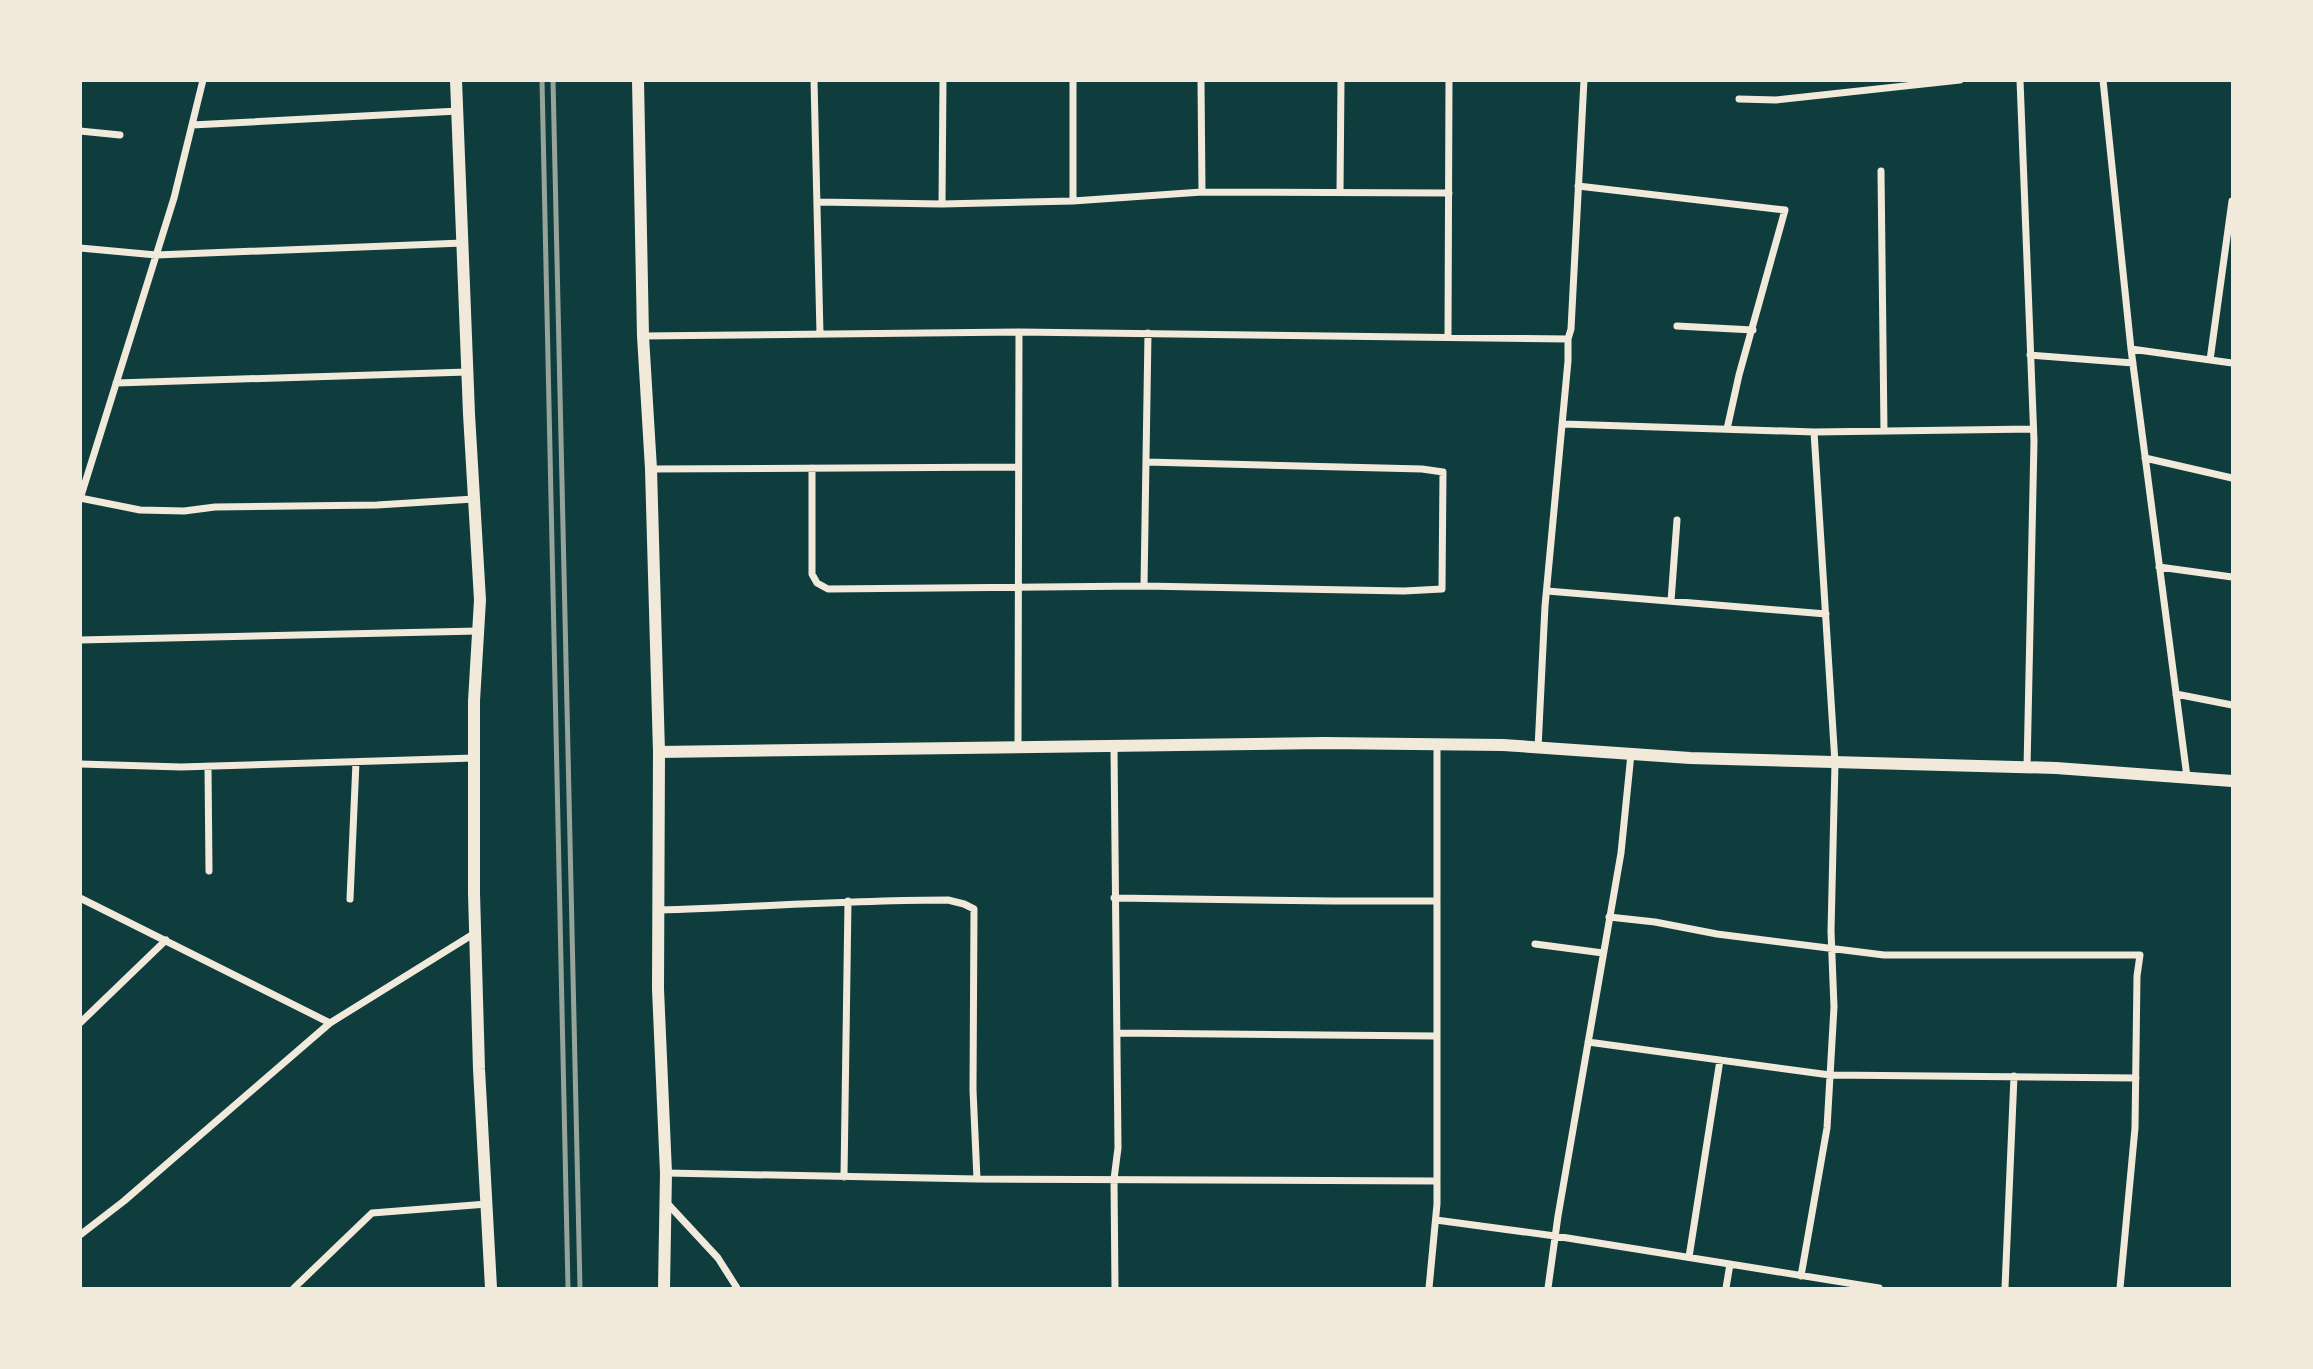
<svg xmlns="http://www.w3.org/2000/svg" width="2313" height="1369" viewBox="0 0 2313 1369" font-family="Georgia,serif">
	<rect width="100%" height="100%" fill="#0f3d3e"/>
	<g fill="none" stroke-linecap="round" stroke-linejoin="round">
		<path stroke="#f1e9da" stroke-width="7" d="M814,80L820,334
			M1073,80V201
			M1201,80L1202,192
			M2020,80L2034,441L2027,768
			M2103,80L2131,349L2187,777
			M1739,99L1776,100L1960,80
			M192,125L458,111
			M80,131L120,135
			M1881,171L1884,431
			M1578,186L1785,210L1739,375L1727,429
			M1340,192L1341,80
			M817,202L942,204L1073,201L1202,192L1449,193
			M942,204L943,80
			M80,248L156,255L463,243
			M1677,326L1753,330
			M643,336L1019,332L1568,339
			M1448,337L1449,80
			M2131,349L2232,363
			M2030,355L2133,363
			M2210,360L2232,201
			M116,383L467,372
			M1563,424L1814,432L2033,429
			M2145,458L2232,478
			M812,468V574L817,583L828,589L1144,586L1404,591L1442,589L1443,472L1422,469L1146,462
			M651,469L1018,467
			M80,498L140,510L184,511L215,507L377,505L474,499
			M80,499L174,198L203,80
			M2159,567L2232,577
			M1144,586L1148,333
			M1547,591L1826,614
			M1671,601L1677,520
			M80,640L478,631
			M2176,694L2232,705
			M1114,747L1118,1148L1114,1179L1115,1288
			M1018,748L1019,332
			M1538,748L1545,606L1568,361V339L1571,329L1584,80
			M80,764L181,767L474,758
			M208,766L209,871
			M80,898L330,1023
			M1114,898L1334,901H1437
			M350,899L356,762
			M658,910C755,907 852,900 948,900L964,904L974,909L973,1090L977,1179
			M1609,917L1655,922L1717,934L1884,955H2140L2137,976L2135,1128L2120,1288
			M1535,944L1603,953
			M80,1023L166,940
			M1117,1033L1436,1036
			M1588,1042L1830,1075L2136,1078
			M666,1173L977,1179L1437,1181
			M844,1177L848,901
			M666,1202L718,1258L737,1288
			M1436,1220L1555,1236L1879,1288
			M80,1235L124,1201L330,1023L475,933
			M1689,1257L1720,1060
			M1801,1276L1827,1128L1834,1007L1831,931L1835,763L1814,432
			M294,1288L372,1213L487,1204
			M1429,1288L1437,1204V744
			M1548,1288L1558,1216L1621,853L1631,754
			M1726,1288L1730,1264
			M2005,1288L2014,1076"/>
		<path stroke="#f1e9da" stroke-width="12" d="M456,80L469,414L480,600L474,701V893L479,1069L491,1288
			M638,80L643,336L651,469L659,752L658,989L666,1173L664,1288
			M659,752L1324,743L1503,745L1690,758L2056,768L2232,781"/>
		<path stroke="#97a49c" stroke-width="5" d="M542,80L568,1288
			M553,80L580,1288"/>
	</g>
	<rect width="2313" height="1369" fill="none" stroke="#f1e9da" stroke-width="164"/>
</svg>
